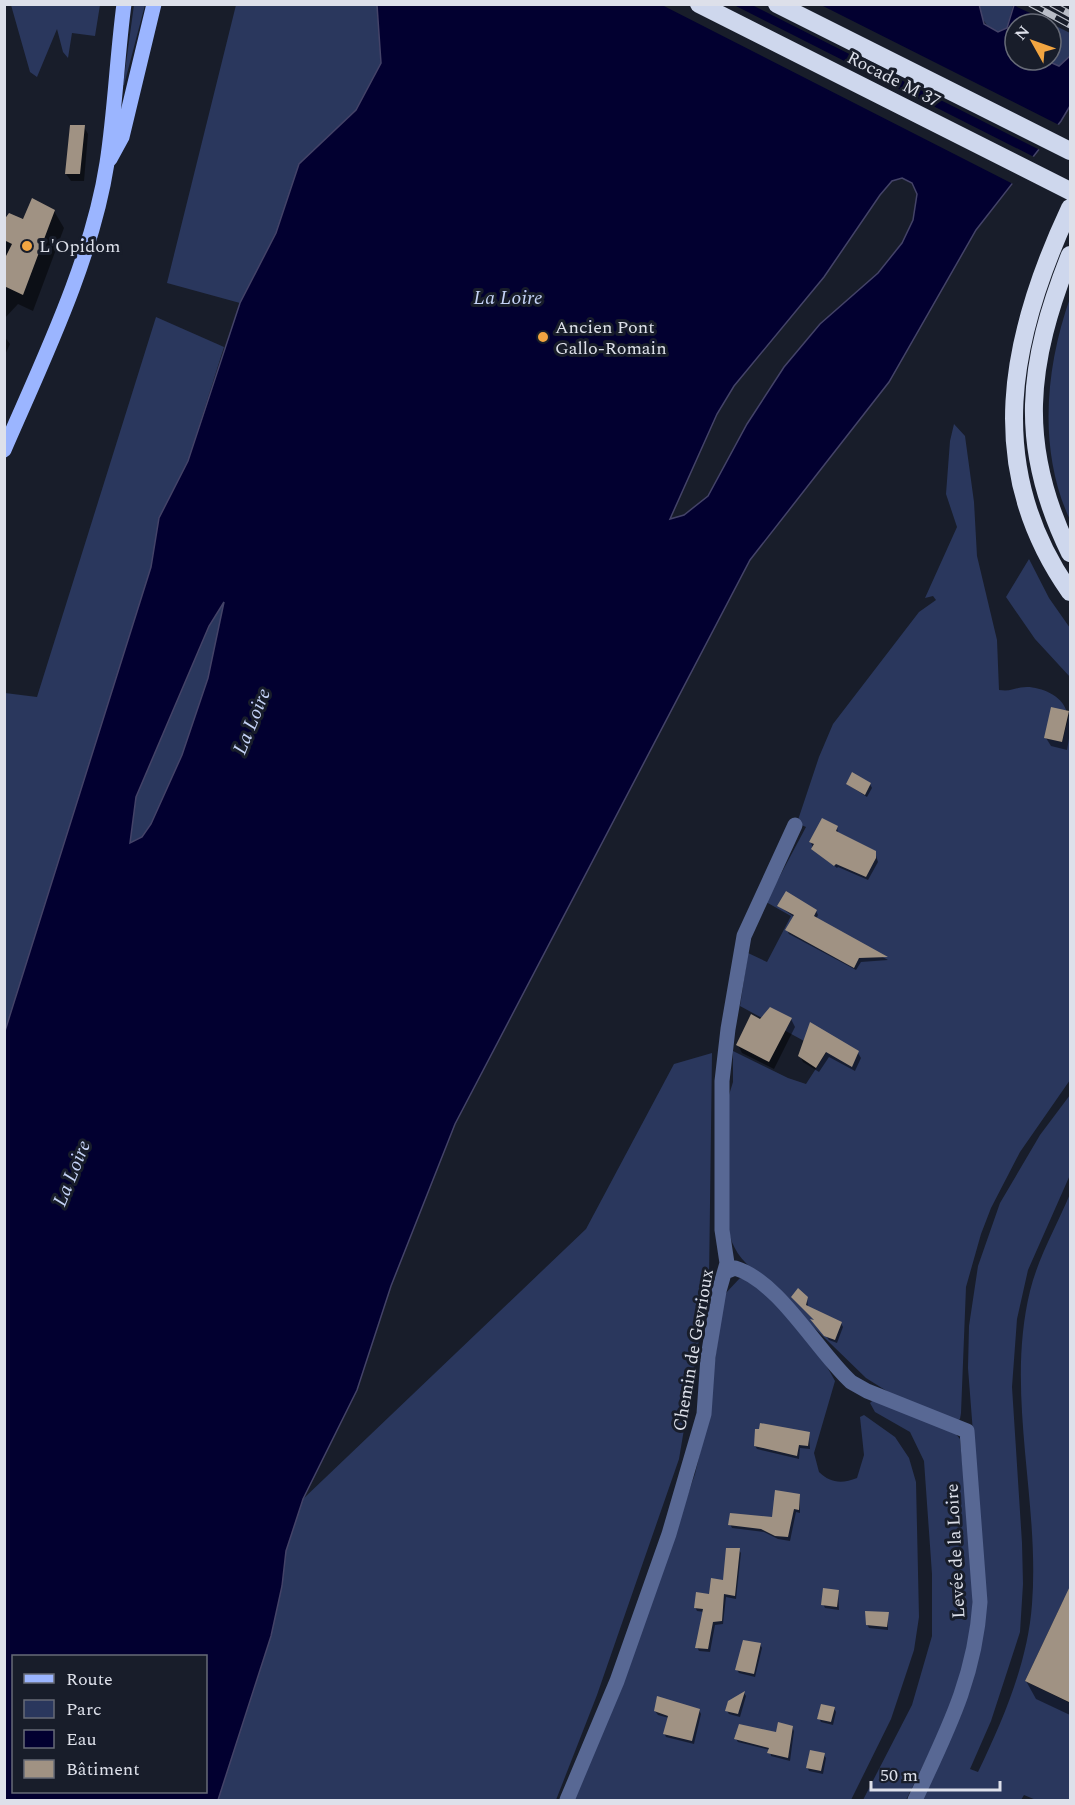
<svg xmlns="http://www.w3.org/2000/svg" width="1075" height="1805" viewBox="0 0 1075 1805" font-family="Spectral,serif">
	<rect width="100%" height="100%" fill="#181d2a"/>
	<path fill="#2a375d" d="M11,5H100L95,36L72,33L68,58L63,52L57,29L37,77L30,72Z
		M134,5H145L124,85H123Z
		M236,5H377L381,63L356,110L299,164L276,233L240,303L167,283Z
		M979,5H1013L1007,28L998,32C985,27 981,18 979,5Z
		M1040,18L1070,33V56L1059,66L1045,60H1051V24H1038Z
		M1070,298V520C1038,451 1045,369 1070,298Z
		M156,317L224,347L188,461L159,518L151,567L5,1031V693L37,697Z
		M954,424L965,436L974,502L977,556L997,640L999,690C1013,692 1015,687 1027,687C1041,687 1062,696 1066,710L1045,738L1062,742L1070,712V1080L1020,1152L991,1208L981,1234L966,1287L961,1413L960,1419L957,1421L901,1400L866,1378L759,1274C742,1262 732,1249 728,1228L729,1095L733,1082V1051L788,1078L806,1084L826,1053L740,1006L748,953L767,962L791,916L766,902L806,827L797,823L819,757L833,724L919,612L936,600L933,596L925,598L957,527L946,494L950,441Z
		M1029,559L1049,598L1070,628V677L1035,639L1006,597Z
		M225,600L208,678L182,755L151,824L142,837L129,843L136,797L209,626Z
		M712,1053L709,1280L679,1459L597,1695L556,1800H218L271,1636L282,1586L286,1551L303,1499L586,1229L674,1064Z
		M1070,1095V1175L1028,1270L1017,1319L1012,1387L1022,1543L1023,1584L1020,1632L991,1721L970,1769L978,1772C1003,1720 1028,1662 1032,1604C1040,1500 1005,1394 1030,1291C1038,1258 1057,1225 1070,1194V1601L1064,1599L1025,1681L1070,1703V1800H1036L1024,1795L1021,1800H921L942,1755L985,1588L968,1368L969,1326L978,1266L1000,1203L1040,1135Z
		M740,1278C773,1287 820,1351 835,1381L814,1453L819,1472C830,1483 842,1484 857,1478L864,1455L860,1417L864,1415L895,1437L909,1458L916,1482L919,1617L914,1650L891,1719L851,1800H574L639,1634L695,1474L705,1432L724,1295Z
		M873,1400L956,1434L960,1439C965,1499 979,1576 970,1635C961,1694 932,1747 906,1800H863L912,1705L932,1636V1574L924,1461L910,1432L875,1412L870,1403Z"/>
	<path fill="#020030" stroke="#444368" stroke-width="1.5" fill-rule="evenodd" d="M979,4L984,24L998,32L1007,28L1014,5H1046L1038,24H1015V60H1045L1059,66L1070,56V106L1061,121L976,230L889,382L750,560L455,1124L391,1286L357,1390L303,1499L286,1551L282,1586L271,1636L218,1800H5V1031L151,567L159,518L188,461L240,303L276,233L299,164L356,110L381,63L377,5ZM902,178L912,183L917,194L913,220L902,243L878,273L820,324L784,367L747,424L708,496L684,515L670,519L717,414L734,386L824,277L880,195L892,181ZM224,602L208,678L182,755L151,824L142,837L130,843L136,797L209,626ZM14,1656H206V1792H14Z"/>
	<path fill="#181d2a" d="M662,5H734L1036,158L1015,185Z
		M752,5H821L1061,126L1042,151Z
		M1013,5H1049L1043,19Z"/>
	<path fill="#0007" d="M84,127L88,134L84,181H71L66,174Z
		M54,211L64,228L33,311L18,304L4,319V223Z
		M4,336L10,344L4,357Z
		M1068,712L1070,733L1067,750L1051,746L1046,738Z
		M847,784H870L872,788L867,797Z
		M837,827L838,833L875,852L878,862L868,880L838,867L837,868L813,849L811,842Z
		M779,906L816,911L818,915L816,919L888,960L861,962L856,970L789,934L787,930L794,917Z
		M791,1019L795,1027L774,1069L742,1053L738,1045L760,1020Z
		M810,1024L858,1053L861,1058L855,1071L829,1057L819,1072L803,1062L800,1056Z
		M807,1298L808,1307L841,1323L843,1327L837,1343L829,1340L816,1322L795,1300Z
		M809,1434L810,1449L800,1448L799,1459L757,1449L755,1446Z
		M800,1496V1513L796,1512L790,1541L778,1539L764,1532L732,1528L730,1524L773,1519Z
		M739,1550L741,1553L736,1599L726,1597L723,1624L715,1625L710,1652L699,1651L697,1647L704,1612L697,1611L695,1607L724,1582Z
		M838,1592L839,1610L825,1608L823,1604Z
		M1070,1603V1715L1036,1699L1026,1681Z
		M888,1614V1630L869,1628L867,1624Z
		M760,1644L762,1648L755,1677L739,1673L737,1670Z
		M744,1693L746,1696L740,1717L729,1714L727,1711Z
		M834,1708L836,1712L833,1725L821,1722L819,1718Z
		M699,1710L701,1714L694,1744L666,1737L664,1733L669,1718L658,1715L655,1711Z
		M792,1727L794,1731L790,1761L771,1756L770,1750L738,1742L736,1739L777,1734Z
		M824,1755L826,1758L823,1774L809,1771L807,1767Z"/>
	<path fill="#a09283" d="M70,125H85L80,174H65Z
		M32,198L55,210L23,295L4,286V260L12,244L4,240V220L9,213L23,219Z
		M1051,707L1069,711L1062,742L1044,738Z
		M852,772L871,783L865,795L846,784Z
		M822,818L838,826L836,831L876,851V858L866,877L836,864L834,866L811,849L814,844L809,842Z
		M786,891L817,910L814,916L888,957L859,958L854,968L785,930L794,915L777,906Z
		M770,1007L792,1018L769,1062L736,1045L751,1014L760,1019Z
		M810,1022L859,1051L852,1067L826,1052L816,1068L798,1056Z
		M798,1288L808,1297L806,1305L842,1322L835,1340L824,1336L810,1319L814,1320L791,1297Z
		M760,1423L810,1432L808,1446L799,1445L797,1456L754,1446L755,1429H759Z
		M775,1490L800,1494L799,1510L794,1509L788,1537L775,1536L761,1529L728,1525L730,1513L772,1517Z
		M726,1548H740L735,1596L724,1594L722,1621L713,1622L708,1649L695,1648L703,1609L694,1608L696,1592L709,1594L711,1578L723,1580Z
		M1071,1584V1703L1025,1681Z
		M823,1588L839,1590L837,1607L821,1605Z
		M865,1611L889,1612L887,1627L866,1625Z
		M743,1640L761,1643L754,1674L735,1670Z
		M745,1691L738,1714L725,1711L728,1701Z
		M657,1696L700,1709L692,1741L663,1734L668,1716L654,1711Z
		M821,1704L835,1707L831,1722L817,1719Z
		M778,1722L793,1726L788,1758L767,1753L769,1748L734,1739L739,1724L776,1732Z
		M810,1750L825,1753L821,1771L806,1768Z"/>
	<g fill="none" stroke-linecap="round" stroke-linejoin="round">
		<path stroke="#586894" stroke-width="15" d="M725,1272L735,1268C779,1281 817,1351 851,1382L867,1391L967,1431L980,1602C975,1679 946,1733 915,1800
			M567,1800L617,1681L669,1534L704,1414L708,1357L719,1291L727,1263L722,1230V1081L728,1029L744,936L795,825"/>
		<path stroke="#9bb5ff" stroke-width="15" d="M110,159L122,137L154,4
			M4,450C43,360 92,260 107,163C115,111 117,57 124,4"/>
		<path stroke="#ced7ed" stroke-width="18" d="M699,4L1070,191
			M777,4L1070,151
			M1070,208C1010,336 982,467 1070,592
			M1070,255C1027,364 1017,445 1070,553"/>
		<g stroke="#b9bdc7" stroke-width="7">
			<path id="rail" d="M1031,4L1070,25
				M1052,4L1070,14"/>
		</g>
		<use href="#rail" stroke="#181d2a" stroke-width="4.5" stroke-dasharray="14" stroke-linecap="butt"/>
	</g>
	<g fill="#f2a541" stroke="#181d2a" stroke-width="2">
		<circle cx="27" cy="246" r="6"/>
		<circle cx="543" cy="337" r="6"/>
	</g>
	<g text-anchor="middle" stroke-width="6" stroke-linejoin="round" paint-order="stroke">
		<g font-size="18" fill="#dde0ea" stroke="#181d2a">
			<text transform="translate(894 79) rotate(27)" y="6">Rocade M 37</text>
			<text transform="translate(693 1350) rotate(-80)" y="6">Chemin de Gevrioux</text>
			<text transform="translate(955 1551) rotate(-93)" y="6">Levée de la Loire</text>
		</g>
		<g font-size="18" fill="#dde0ea" stroke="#181d2a" text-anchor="start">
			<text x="39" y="252">L'Opidom</text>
			<text x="555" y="333">Ancien Pont<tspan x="555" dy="21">Gallo-Romain</tspan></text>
		</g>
		<g font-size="20" font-style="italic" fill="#c4d2f6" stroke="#181d2a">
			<text x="508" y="304">La Loire</text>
			<text transform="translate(251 721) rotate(-68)" y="7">La Loire</text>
			<text transform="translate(71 1173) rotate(-68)" y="7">La Loire</text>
		</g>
	</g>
	<rect width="1075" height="1805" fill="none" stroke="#dde0ea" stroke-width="12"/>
	<rect x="12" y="1655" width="195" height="138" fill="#181d2a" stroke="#676b77" stroke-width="1.5"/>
	<rect x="24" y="1674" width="30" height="9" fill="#9bb5ff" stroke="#676b77" stroke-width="1.5"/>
	<text x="66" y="1685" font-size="18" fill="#dde0ea">Route</text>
	<rect x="24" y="1700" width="30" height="18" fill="#2a375d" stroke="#676b77" stroke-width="1.5"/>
	<text x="66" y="1715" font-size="18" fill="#dde0ea">Parc</text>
	<rect x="24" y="1730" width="30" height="18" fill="#020030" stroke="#676b77" stroke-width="1.5"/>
	<text x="66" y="1745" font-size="18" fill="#dde0ea">Eau</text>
	<rect x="24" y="1760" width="30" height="18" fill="#a09283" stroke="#676b77" stroke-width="1.5"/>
	<text x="66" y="1775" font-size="18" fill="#dde0ea">Bâtiment</text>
	<g transform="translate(1033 42) rotate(310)"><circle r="28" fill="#181d2a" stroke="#676b77" stroke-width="1.5"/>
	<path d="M0-4.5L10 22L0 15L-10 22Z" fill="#f2a541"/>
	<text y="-9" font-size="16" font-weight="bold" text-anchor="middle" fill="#dde0ea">N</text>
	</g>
	<path d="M871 1781v9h129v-9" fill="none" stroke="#dde0ea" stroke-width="3"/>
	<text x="880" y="1781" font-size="18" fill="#dde0ea" stroke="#181d2a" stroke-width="4.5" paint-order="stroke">50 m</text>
</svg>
